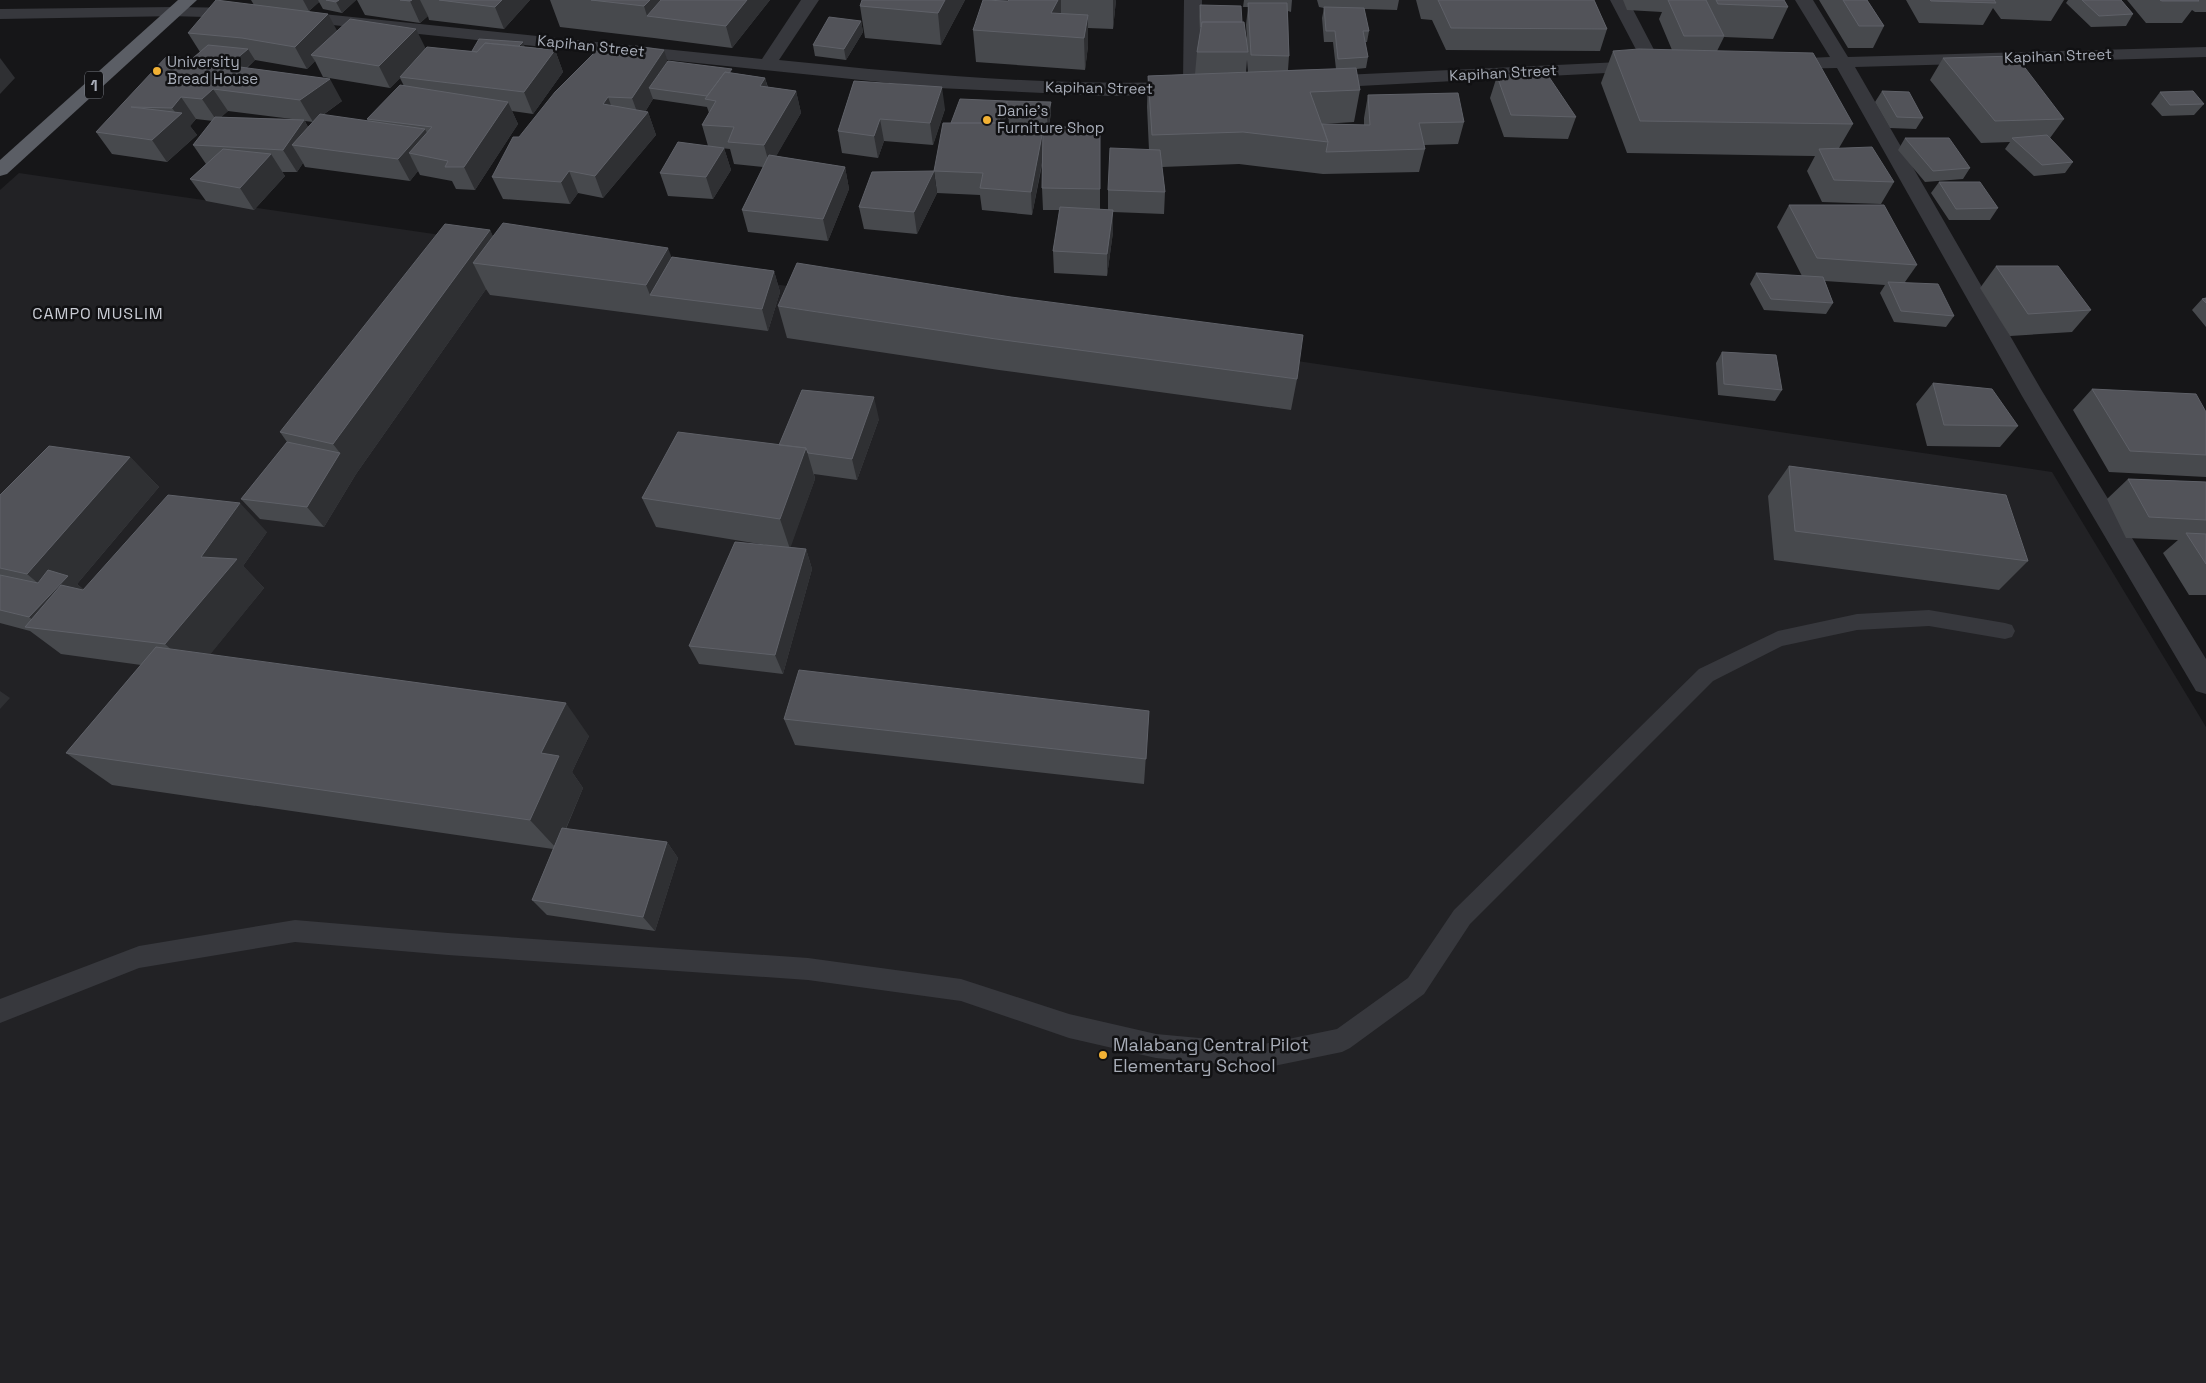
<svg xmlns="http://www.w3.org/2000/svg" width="2206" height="1383" viewBox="0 0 2206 1383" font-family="'Space Grotesk',sans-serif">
	<rect width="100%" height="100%" fill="#161618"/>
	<path fill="#222225" d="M19,173L2052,472L2206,727V1383H0V190Z"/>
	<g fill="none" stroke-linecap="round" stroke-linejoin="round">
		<path fill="#37383d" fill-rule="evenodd" d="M1929,610L2005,623L2012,625L2015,631L2012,637L2005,639L1929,626L1857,630L1782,646L1713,681L1470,924L1424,994L1350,1048L1342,1052L1264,1068L1156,1058L1069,1038L961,1001L808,980L448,955L295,942L139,968L0,1023V999L139,946L295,920L448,933L808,958L961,979L1069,1014L1156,1034L1264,1044L1337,1029L1408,978L1454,910L1699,669L1778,631L1857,614Z"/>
		<path fill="#37383d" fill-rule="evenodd" d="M801,0H819L779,60C915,74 1046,86 1183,82L1184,0H1202L1201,88L1199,92L1192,94L1109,96L938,88L294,21L288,20L285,16L288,12L294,11L762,59Z
			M1610,0H1628L1662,65L1659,69L1645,71L1321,88L1314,86L1312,82L1314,78L1321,76L1642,61Z
			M1795,0H1813L1848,57L2206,47V57L1855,67L2042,391L2206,659V694L2196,691L2022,396L1837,68L1783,69L1777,68L1774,64L1777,60L1783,59L1830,57Z
			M174,7L244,8L250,9L253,13L250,17L244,18L168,16L165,12L168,8Z"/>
		<path fill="#37383d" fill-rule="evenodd" d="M174,7L180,8L183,12L180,16L0,19V9Z"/>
		<path fill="#5b5e65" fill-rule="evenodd" d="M178,0H197L7,174L0,176V160Z"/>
	</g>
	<path fill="#47494d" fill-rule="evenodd" d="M251,0H356L342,13L323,9L319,2L309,11L337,31L426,49L472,51L525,47L555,50L563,72L533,114L512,111L518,124L475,190L456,189L452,181L420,175L418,171L410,181L305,167L303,163L297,172H282L285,176L254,210L206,201L190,179L206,164L193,145L213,121L196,119L190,126L197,135L167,162L112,154L96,132L200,52L188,33L254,5ZM255,60L307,69L315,61L323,77L390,88L400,78L404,86L367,119L368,121L323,115L342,101L247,68ZM228,111L292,119L221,117ZM305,121L313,122L308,127Z
		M357,0H530L504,29L429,20L428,16L420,23L365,15Z
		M550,0H770L732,48L654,38L560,27Z
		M965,0L941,45L865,38L860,6Z
		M1009,0H1116L1113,29L1088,28V46L1085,70L976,62L973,30L1008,1Z
		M1244,0H1292L1291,12L1288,11L1289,56L1288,70L1336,69L1333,42H1324L1322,18L1324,8L1319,7L1317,0H1399L1397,10L1364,9L1369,31L1367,42H1365L1368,57L1366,68L1356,69L1360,90L1354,122L1322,124L1364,125V118L1368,95L1464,122L1458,144L1424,145L1425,149L1419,172L1323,174L1239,164L1162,167L1165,192L1164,214L1113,212V232L1107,276L1054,273L1053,251L1060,210H1043L1042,188L1043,160L1032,215L982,210L980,195L937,193L934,171L951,123L1051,102V113L1049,126L1100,129V209L1108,210V190L1149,150L1147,107L1148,76L1195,74L1197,52L1200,33L1199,16L1200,5L1242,22L1247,39L1246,25L1248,7H1243ZM1247,60L1248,72H1246ZM1008,112L1009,124L1003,123Z
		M1416,0H1594L1607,29L1600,51L1446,50L1432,20L1421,19Z
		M1623,0H1784L1788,7L1773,39L1724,37L1717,51L1853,124L1839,148L1894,182L1881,204L1822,202L1807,171L1815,156L1627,153L1601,83L1613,51L1672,50L1659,19L1662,12L1627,10Z
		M1819,0H1867L1884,26L1873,48H1848Z
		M1906,0H2064L2051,21L2001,19L1993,8L1983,25L1919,23Z
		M2068,0H2121L2133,14L2126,26L2091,27L2066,3Z
		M2127,0H2206V12H2195L2192,10L2182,23H2146Z
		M861,21L863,32L846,60L815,56L813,45Z
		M1943,58L2064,119L2050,138L2073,162L2065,173L2034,176L2005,149L2010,142L1981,143L1930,80Z
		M668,61L733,73L765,78L768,87L796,91L801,113L776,156L845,167L849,189L828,241L748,232L742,210L763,167L734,164L730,149L720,148H724L731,170L713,199L668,196L660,173L708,146L702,125L709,113L707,107L653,99L645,112H648L656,135L603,198L578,193L570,204L503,199L492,177L519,137Z
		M1497,76L1576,117L1568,139L1504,137L1490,98Z
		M854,81L945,109L933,145L884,141L878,158L842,153L838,131Z
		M1882,91L1923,118L1916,129L1890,128L1875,102Z
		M2160,92L2204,104L2194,115L2162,116L2151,104Z
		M1905,138L1970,168L1963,179L1925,182L1898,150Z
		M1939,182L1998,208L1990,220H1949L1931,193Z
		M937,193L917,234L864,229L859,207Z
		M1789,205L1917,265L1905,282L1954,316L1946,327L1894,322L1880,293L1885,285L1825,281L1833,303L1826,314L1764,310L1750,284L1756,273L1802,276L1777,227Z
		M490,230L493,237L672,257L774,271L780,292L768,331L490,295L486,289L356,474L324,527L260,519L241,499L287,442L280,432Z
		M1996,266L2091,310L2072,332L2010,336L1980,288Z
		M2206,298V327L2192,310L2202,299Z
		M778,306L1297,379L1291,410L999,370L787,338Z
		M1722,352L1782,390L1775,401L1718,395L1716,363Z
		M1933,383L2018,426L2000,447L1927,446L1916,404Z
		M2092,389L2206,412V477L2109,472L2073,410Z
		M879,419L857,480L814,474L815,479L790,547L806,549L812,569L783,674L699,664L689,646L766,545L656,527L642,498L779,445Z
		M130,457L159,487L77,584L83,589L267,532L243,566L264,588L210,654L589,736L572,772L583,788L566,829L667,842L678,858L655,931L547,915L532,900L553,849L112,785L66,753L141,665L61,654L30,631L0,623V495Z
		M1789,466L2028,561L1999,590L1774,560L1768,496Z
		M2128,479L2206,482V595H2189L2163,553L2178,540L2126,538L2107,499Z
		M1149,711L1144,784L795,745L784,719Z"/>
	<path fill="#2f3033" d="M303,0H318L319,2L309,11Z
		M339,0H356L342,13L336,2Z
		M412,0H420L428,16L420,23L410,1Z
		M502,0H530L504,29L495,7Z
		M650,0H687L647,16L644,6Z
		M747,0H770L732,48L726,26Z
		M945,0H965L941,45L938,13Z
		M1058,0H1061V28L1051,13Z
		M1113,0H1116L1113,29Z
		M328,14L340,36L311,55L315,61L307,69L295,47Z
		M1088,15V46L1085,70L1084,38Z
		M861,21L863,32L846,60L844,49Z
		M416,29L427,51L390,88L379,66Z
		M523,42L527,53L513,56Z
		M248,49L255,60L229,83L222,72Z
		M555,50L563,72L533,114L524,92Z
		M664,50L671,72L649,88L653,99L640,120L632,98Z
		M0,58L15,78L0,94Z
		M765,78L771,100L760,86Z
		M330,79L342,101L313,122L300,100Z
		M942,87L945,109L933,145L930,123Z
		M213,89L228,111L217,121L202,99Z
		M796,91L801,113L770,167L764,145Z
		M181,97L196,119L190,126L197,135L167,162L152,140L178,116L172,108Z
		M608,97L616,119L603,104Z
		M1007,101L1008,112L998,139L997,127Z
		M508,102L518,124L475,190L464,167Z
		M1051,102V113L1048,129L1047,118Z
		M648,112L656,135L603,198L595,176Z
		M880,119L884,141L878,158L874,136Z
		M304,120L317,142L292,145L303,163L297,172L283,150Z
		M425,129L436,151L409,153L418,171L410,181L398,159Z
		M1043,130L1044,152L1032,215L1031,192Z
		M724,148L731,170L713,199L706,177Z
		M271,154L285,176L254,210L240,188Z
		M845,167L849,189L828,241L823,219Z
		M569,171L578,193L570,204L561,182Z
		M934,171L937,193L917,234L914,212Z
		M1113,210V232L1107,276V254Z
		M490,230L505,262L473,263L486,289L356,474L324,527L307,507L340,453L333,444Z
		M668,248L680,279L650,295L646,285Z
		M774,271L780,292L768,331L762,309Z
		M874,397L879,419L857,480L852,459Z
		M806,448L815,479L790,549L780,519Z
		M130,457L159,487L77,584L91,596L44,629L29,617L51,594L27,574Z
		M240,503L267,532L243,566L264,588L196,672L165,644L201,557Z
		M806,549L812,569L783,674L775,655Z
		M0,691L10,698L0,709Z
		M566,703L589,736L572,772L583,788L557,849L530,820L541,753Z
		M667,842L678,858L655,931L643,917Z"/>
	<path fill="#525359" stroke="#5f6168" d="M216,0L328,14L295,47L242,38L188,33Z
		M326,0H339L336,2Z
		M400,0H412L410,1Z
		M439,0H502L495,7Z
		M591,0H650L644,6Z
		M661,0H747L726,26L647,16Z
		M862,0H945L938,13L860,6Z
		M983,0L1008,1L1009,0H1058L1051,13L1088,15L1084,38L973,30Z
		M1438,0H1594L1607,29L1451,28Z
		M1668,0H1706L1724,36H1684Z
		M1716,0H1784L1788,7L1718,4Z
		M1843,0H1867L1884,26H1859Z
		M1930,0H1994L1996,3L1931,1Z
		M2082,0H2121L2133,14L2099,16Z
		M2160,0H2198L2199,1H2162Z
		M1248,3H1287L1289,56L1251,55Z
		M1200,5L1241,6L1242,22H1202L1201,27Z
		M1324,7L1364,8L1369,31H1363L1368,57L1338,59L1335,31H1326Z
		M829,17L861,21L844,49L813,45Z
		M350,19L416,29L379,66L311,55Z
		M1202,22H1244L1248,52H1197Z
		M479,39L523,42L519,46L485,43L477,52L472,51Z
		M485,43L555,50L524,92L400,77L427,47L477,52Z
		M208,45L248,49L230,64L215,61L192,59Z
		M635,46L664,50L632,98L608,97L603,104L648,112L595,176L569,171L561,182L492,177L513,137H519L555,92L596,51L632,52Z
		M1639,49L1813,53L1853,124L1640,121L1613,51Z
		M167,56L215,61L240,67L330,79L300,100L213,89L202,99L181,97L172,108L131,107L182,113L152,140L96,132Z
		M2016,56L2064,119L1995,121L1943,58Z
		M668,61L732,69L729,73L725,72L707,96L649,88Z
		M1356,68L1360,90L1310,92L1328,142L1243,132L1152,135L1148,76Z
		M1545,71L1576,117L1511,115L1497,76Z
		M725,72L765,78L760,86L796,91L764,145L728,142L734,127L702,125L716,101L705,99Z
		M854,81L942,87L930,123L880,119L874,136L838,131Z
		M400,85L508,102L464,167H445L448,161L409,153L432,127L367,119Z
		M1882,91L1909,92L1923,118L1897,117Z
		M2193,91L2204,104L2170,105L2160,92Z
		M1458,93L1464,122L1419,123L1425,149L1326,152L1328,142L1322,124L1370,125L1368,95Z
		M960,99L1007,101L998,123H951Z
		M1007,101L1051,102L1047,118H1008Z
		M320,114L425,129L398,159L292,145Z
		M215,117L304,120L283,150L193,145Z
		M943,123H995L1100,129V189L1042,188L1043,130L1031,192L980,188L983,173L934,171Z
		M2047,135L2073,162L2042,165L2012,138Z
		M1905,138H1949L1970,168L1933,171Z
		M678,142L724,148L706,177L660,173Z
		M1872,147L1894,182L1834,180L1819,149Z
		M1110,148L1160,150L1165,192L1108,190Z
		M223,149L271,154L240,188L190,179Z
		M769,155L845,167L823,219L742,210Z
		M934,171L914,212L859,207L872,172Z
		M1939,182H1980L1998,208L1956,209Z
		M1789,205H1884L1917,265L1817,258Z
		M1060,207L1113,210L1107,254L1053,251Z
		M503,223L668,248L646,285L473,263Z
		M445,224L490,230L333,444L280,432Z
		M672,257L774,271L762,309L650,295Z
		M797,263L1011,297L1303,335L1297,379L996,339L778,306Z
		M1996,266H2058L2091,310L2028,314Z
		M1756,273L1823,277L1833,303L1771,299Z
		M1888,282L1938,284L1954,316L1901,311Z
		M2206,298V303L2202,299Z
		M1722,352L1776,355L1782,390L1724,384Z
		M1933,383L1992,389L2018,426L1944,425Z
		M2092,389L2196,394L2206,412V455L2130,451Z
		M802,390L874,397L852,459L808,453L806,448L779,445Z
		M678,432L806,448L780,519L642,498Z
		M287,442L340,453L307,507L241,499Z
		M49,446L130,457L27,574L0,568V495Z
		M1789,466L2006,495L2028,561L1795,531Z
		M2128,479L2206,482V520L2149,517Z
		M168,495L240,503L201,557L237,559L165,644L25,627L61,585L83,590Z
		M2186,533L2206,534V564Z
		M735,542L806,549L775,655L689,646Z
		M48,570L68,576L29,617L0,610V575L38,583Z
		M156,647L566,703L541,753L559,756L530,820L66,753Z
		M799,670L1149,711L1146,759L784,719Z
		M562,828L667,842L643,917L532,900Z"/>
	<g fill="#f2b134" stroke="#111113" stroke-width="2">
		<circle cx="157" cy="71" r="5"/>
		<circle cx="987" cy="120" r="5"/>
		<circle cx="1103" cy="1055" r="5"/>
	</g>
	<g text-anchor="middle" stroke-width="5" stroke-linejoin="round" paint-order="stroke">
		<g font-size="15" fill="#a8adb8" stroke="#111113">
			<text transform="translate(591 46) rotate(6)" y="5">Kapihan Street</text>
			<text transform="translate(2058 56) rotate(-2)" y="5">Kapihan Street</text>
			<text transform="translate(1503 73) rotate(-3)" y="5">Kapihan Street</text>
			<text transform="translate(1099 88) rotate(1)" y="5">Kapihan Street</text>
		</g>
		<g font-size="15" fill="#a8adb8" stroke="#111113" text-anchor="start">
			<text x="167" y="67">University<tspan x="167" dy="17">Bread House</tspan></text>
			<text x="997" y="116">Danie's<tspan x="997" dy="17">Furniture Shop</tspan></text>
		</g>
		<rect fill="#111113" stroke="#7b7e86" stroke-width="1" x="85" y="71.5" width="18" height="27" rx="4"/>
		<g font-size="16" font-weight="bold" fill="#a8adb8">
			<text x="94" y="91">1</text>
		</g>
		<g font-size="16" letter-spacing="1" fill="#c9ccd4" stroke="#111113">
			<text x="98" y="319">CAMPO MUSLIM</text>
		</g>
		<g font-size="18" fill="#a8adb8" stroke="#111113" text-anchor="start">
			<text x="1113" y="1051">Malabang Central Pilot<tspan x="1113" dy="21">Elementary School</tspan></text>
		</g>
	</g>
</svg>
